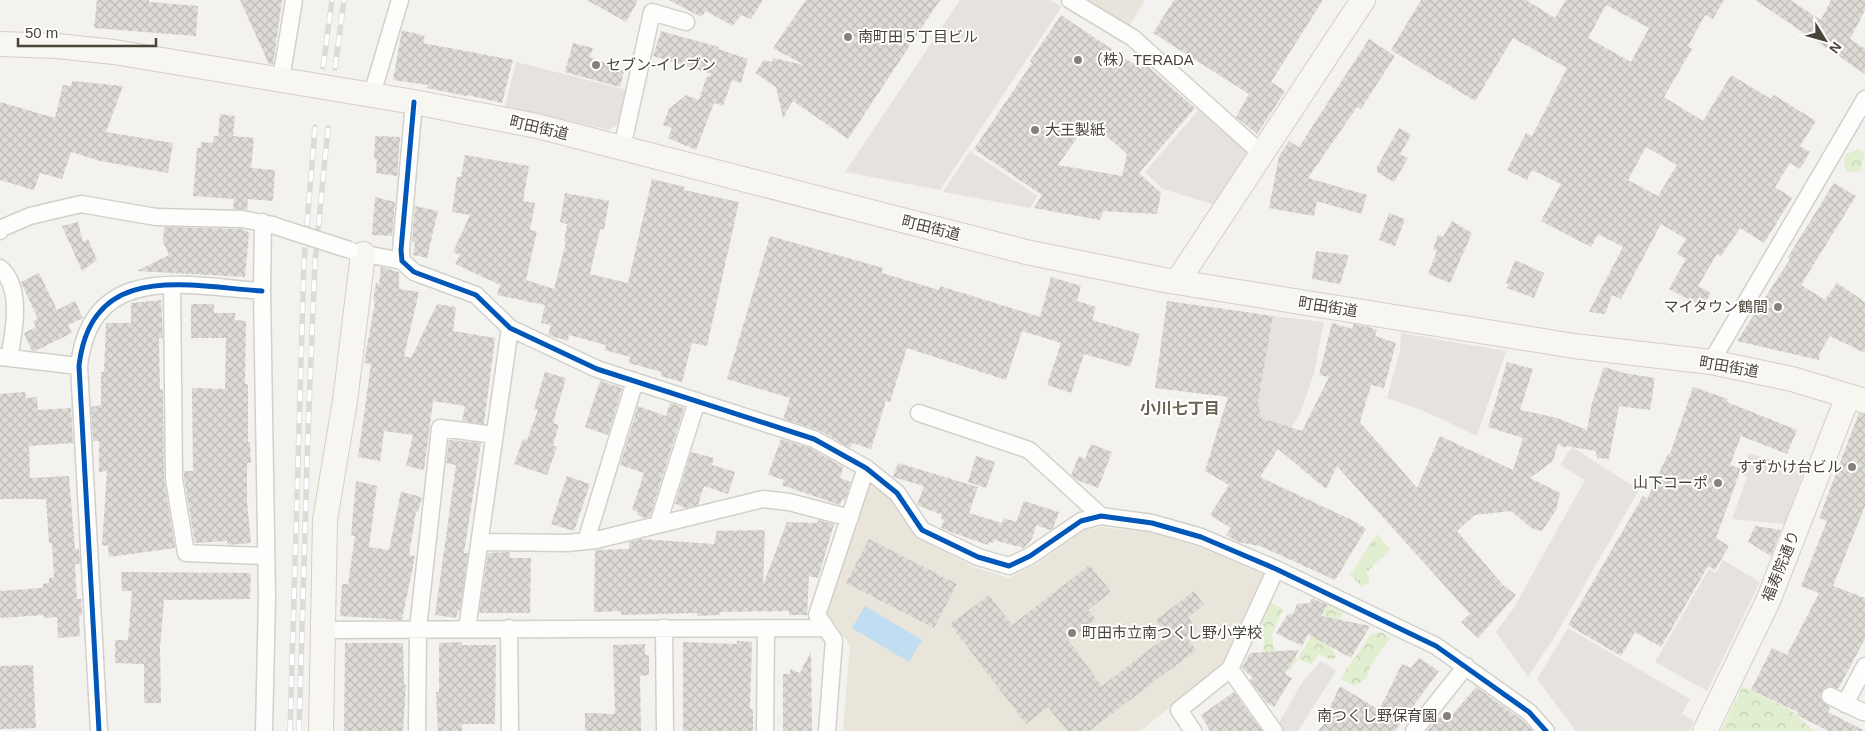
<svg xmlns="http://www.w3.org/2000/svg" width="1865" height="731" viewBox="0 0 1865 731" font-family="Helvetica,'Noto Sans JP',sans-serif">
	<defs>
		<pattern id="grass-tufts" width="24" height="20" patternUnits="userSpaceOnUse" patternTransform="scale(1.25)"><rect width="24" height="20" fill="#e1eecf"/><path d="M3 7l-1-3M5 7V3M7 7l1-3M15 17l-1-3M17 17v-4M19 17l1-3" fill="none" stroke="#c3cdb2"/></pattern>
		<pattern id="forest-crowns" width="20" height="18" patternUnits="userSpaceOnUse" patternTransform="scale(1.25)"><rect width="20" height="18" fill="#e1eecf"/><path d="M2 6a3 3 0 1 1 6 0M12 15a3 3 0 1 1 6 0" fill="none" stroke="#c3cdb2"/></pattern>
		<pattern id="building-cross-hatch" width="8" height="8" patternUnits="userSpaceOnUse" patternTransform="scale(1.25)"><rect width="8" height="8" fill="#dedbd6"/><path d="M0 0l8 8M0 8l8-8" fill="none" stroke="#c0bdb8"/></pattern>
	</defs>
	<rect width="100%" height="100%" fill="#f4f2ee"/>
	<path fill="#e7e4dc" d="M1087,0H1145L1129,26Z"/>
	<path fill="#eae5da" d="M867,482L890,498L916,537L976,568L1009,578L1037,564L1085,530L1101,527L1149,532L1199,547L1263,574L1222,664L1141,731H843L850,645L827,614Z"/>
	<path fill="url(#grass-tufts)" d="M1377,534L1390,549L1367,572L1370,582L1362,587L1350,575Z"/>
	<path fill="url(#forest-crowns)" d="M1859,149L1865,154L1860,171L1848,173L1844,165L1845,155Z
		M1331,601L1345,611L1326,639L1337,657L1331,660L1319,654L1311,664L1298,659L1289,671L1262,656L1265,637L1258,633L1271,603L1283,609L1272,635L1274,649L1298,659Z
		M1382,632L1391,638L1371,665L1367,677L1355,686L1340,679L1371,634Z
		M1743,686L1789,709L1814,731H1721Z"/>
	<path fill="#e6e3df" d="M960,0H1049L1062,6L940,190L845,172Z
		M516,62L627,90L620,123L609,130L505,106Z
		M1200,108L1251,152L1215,205L1163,189L1145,172Z
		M970,151L1038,196L1030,208L943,192Z
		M1273,316L1324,322L1314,373L1301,412L1291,428L1261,418L1258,402Z
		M1401,333L1506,351L1477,436L1424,411L1387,398L1400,351Z
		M1572,447L1639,490L1554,638L1528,677L1496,632L1513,609L1585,480L1560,465Z
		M1749,453L1804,470L1785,524L1732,519L1747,477L1741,474Z
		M1723,560L1760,582L1707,691L1655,662L1709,569L1716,573Z
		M1568,628L1690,699L1682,714L1694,721L1689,731H1576L1537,679Z
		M1321,661L1336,671L1298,731H1283L1277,726L1303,681Z"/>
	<path fill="#c0ddf1" d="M865,606L922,640L909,662L852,628Z"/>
	<path fill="url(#building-cross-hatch)" fill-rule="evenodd" d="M97,0H149V2L198,6L196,36L94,28Z
		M240,0H282L273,65L269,64Z
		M587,0H638L626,22Z
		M669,0H763L751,19L741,15L733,26L706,11L701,17Z
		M806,0H940L848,139L793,101L783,118L776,87L755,73L764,60L772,62L773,58L804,65L773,48Z
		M1174,0H1323L1271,82L1285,91L1257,134L1236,117L1249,94L1153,33Z
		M1421,0H1526L1555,18L1566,0H1724L1713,19L1705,15L1688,46L1692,49L1664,97L1703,121L1731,75L1771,99L1774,95L1816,121L1800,146L1810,152L1800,169L1790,163L1775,187L1792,198L1764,243L1740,228L1721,256L1717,254L1698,286L1711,293L1703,307L1669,289L1686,259L1677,254L1686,239L1661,224L1621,299L1612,295L1605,314L1589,312L1623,247L1598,234L1591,247L1541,221L1561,184L1532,170L1527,180L1507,170L1526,133L1532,136L1567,68L1513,38L1475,101L1391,50ZM1606,5L1649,28L1631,62L1588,38ZM1646,147L1677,165L1658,196L1628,180Z
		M1755,0H1790L1821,20L1831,0H1865V10L1850,39L1865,49V74Z
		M1061,15L1141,69L1145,64L1195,108L1139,173L1161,193L1157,214L1103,211L1100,220L1034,208L1042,195L974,149L1032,63L1030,61ZM1089,121L1127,154L1122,176L1058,165Z
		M402,30L425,36L423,43L513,60L502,103L468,95L467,96L427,88L428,85L393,80Z
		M661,31L719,47L718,49L748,59L741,83L732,80L723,106L714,103L696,150L668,138L672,128L663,125L669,109L686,95L699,100L706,78L712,74L653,56Z
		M1369,39L1395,56L1361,109L1357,107L1308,178L1367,195L1361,214L1317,201L1314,216L1269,208L1279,156L1289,141L1299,147Z
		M573,43L593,48L590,57L624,71L620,87L565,72Z
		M72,81L123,86L106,132L173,143L168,173L100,161L71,152L62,179L40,173L34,190L0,180V102L55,118L63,85L71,86Z
		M220,114L235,116L233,136L254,138L251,168L275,170L273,201L248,199L247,210L233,209L234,199L193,196L197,148H201V142L213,143L214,136H218Z
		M1399,128L1411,135L1400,154L1408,158L1394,182L1377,172V167Z
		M375,136L400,137L397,176L376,173L377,159H374Z
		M465,155L529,166L523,201L535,203L530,230L537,231L526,280L554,289L566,242H564L567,224L560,222L565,193L609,201L604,230L600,229L590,274L628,283L652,179L685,187L684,190L739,202L707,346L692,343L682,382L661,376L662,372L629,363L630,357L605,350L606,345L569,335L568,341L548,335L551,325L541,323L545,305L497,295L500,285L455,264L460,255L453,252L470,215L452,212L457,177H461Z
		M1834,183L1856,196L1801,285L1825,300L1837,283L1865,302V353L1830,336L1820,352L1819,360L1737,341L1790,259L1788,257Z
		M375,197L395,202L392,236L372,235Z
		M415,206L438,211L427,258L413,255L415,243L412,242Z
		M1389,213L1405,219L1395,246L1379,240Z
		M1452,221L1472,233L1450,283L1428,274L1437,251L1433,249L1438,235L1443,237Z
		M78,222L83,242L88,239L97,260L82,271L62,226Z
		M164,227L241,229L249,232L245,277L137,271L169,255L163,242Z
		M770,236L883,268L882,273L939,290L940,286L1040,317L1051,277L1081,286L1077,301L1096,307L1092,320L1140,334L1130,367L1084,354L1071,393L1047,385L1061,343L1022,331L1006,380L907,348L890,402L886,401L871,449L852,443L850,448L819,430L783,419L790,398L727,379Z
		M1316,251L1349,255L1340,284L1312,279Z
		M1515,260L1544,273L1534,298L1507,288L1509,284L1506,283Z
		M381,267L399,272V289L419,292L404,356L411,358L437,304L456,307L453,331L495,338L484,424L462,421L465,406L433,401L424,470L406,466L413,435L384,431L380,461L358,457L371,364L364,363L375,302L373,301L376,283L379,284Z
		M39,273L57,310L75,301L83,318L68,325L72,333L35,351H32L24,333L36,327L33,321L38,319L21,282Z
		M161,300L163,338H159L160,390L163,389L164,479L175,548L109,557L108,546L102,545L107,471L99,472V441H93L91,407L101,405V372H104L106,323H131V303Z
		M1167,301L1273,316L1258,402L1261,418L1302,431L1329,377L1319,375L1332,323L1352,329L1354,324L1369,327L1377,330L1375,336L1396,343L1384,388L1371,385L1360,422L1417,488L1440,436L1513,470L1523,438L1488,427L1507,362L1533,369L1520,410L1557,418L1587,430L1592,403L1604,367L1624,373L1655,378L1650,410L1619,406L1609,459L1597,458L1596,451L1566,446V448L1558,444L1553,461L1530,478L1560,493L1556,510L1542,531L1533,529L1511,511L1475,515L1457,531L1503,585L1516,595L1478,638L1461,622L1470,614L1337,466L1326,489L1278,449L1260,477L1354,521L1366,529L1335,580L1260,546L1237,542L1226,535L1231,528L1210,515L1229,485L1205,471L1228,397L1155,388Z
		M191,304H214V313H235V320L246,321L245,384H248V442H250L251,463H247V502L251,543L228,545L227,541L195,543L184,478V471H193L192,388L225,389L226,338H191Z
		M545,372L566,378L553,423L559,425L553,445L557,447L547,475L514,464L523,439L527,440L538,410L534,409Z
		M600,381L622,388L608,435L585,427Z
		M1693,387L1728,399L1727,402L1797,430L1787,454L1741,436L1730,465L1741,469L1716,538L1729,546L1715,570L1708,566L1661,647L1635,632L1621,656L1568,625L1643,496L1647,499L1668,454H1670Z
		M25,392L26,398L37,397L38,410L71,408L73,443L29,446L30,478L69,476L75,549H79L80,564H75L77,599H81L82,615L79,616L80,636L58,638L57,617L44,618V615L0,618V591L43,588V584L49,583V578H54L52,543H49L46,499H0V394Z
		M670,403L684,408L650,516L645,518L637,515L638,512L632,510L644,473L620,465L638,406L666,416Z
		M1859,413L1865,414V506L1833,586L1865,598V639L1838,689L1830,686L1825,688L1820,696L1822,702L1830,707L1828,712L1865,731H1828L1797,715L1798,712L1751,690L1772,648L1787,655L1819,593L1801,586L1827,521L1819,518Z
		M781,439L810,448L843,467L840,478L851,482L845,500L842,499L840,505L782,485L784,480L768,475Z
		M449,440L481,443L464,553H468L460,611L458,610L456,618L435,615L456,465L446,463Z
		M1091,444L1112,452L1098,488L1077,480L1071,475L1079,456L1085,459Z
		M691,452L714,458L712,465L735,472L728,494L704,486L698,505L686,508L675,504Z
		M976,456L995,462L986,488L968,482Z
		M898,463L978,487L969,513L1002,523L1004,518L1016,522L1024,501L1059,512L1053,528L1050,530L1036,525L1032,539L1024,548L994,540L993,543L989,542L988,545L945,530L941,528L944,520L941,519L942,515L917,505L924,486L893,477Z
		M567,476L590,484L574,531L551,524Z
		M356,481L377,486L369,547L389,550L401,492L422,497L418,512H416L409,555L415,556L402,620L340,616L342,584H348L355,536H351Z
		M818,520L834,524L818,578L809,576L807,615H789V611L720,612V615L697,616V613L621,615V611L594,612L595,550L629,549V542L641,539L714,544L717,531L765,530L763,585L787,522L817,523Z
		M1755,526L1781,530L1771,556L1748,542Z
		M869,539L957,584L934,628L846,583Z
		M510,552V558H531L530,613H479L488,553Z
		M1090,565L1111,592L1088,610L1096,619L1068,640L1102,686L1167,636L1156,620L1194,591L1204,605L1188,617L1197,629L1186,637L1196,650L1089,731H1067L1048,707L1026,724L950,624L989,595L1012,625Z
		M121,572L251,573L250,599L164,600L160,648L161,703H144V664L115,663V640H128L132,591H122Z
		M1312,598L1328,605L1321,616L1370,626L1351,658L1308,634L1302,646L1276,633L1288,614H1293L1297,604L1310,603Z
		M737,641L752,642L750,709H753V731H683V642L737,644Z
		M462,642V645H496L495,724H462V731H438L436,692H439V643Z
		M345,643H403L404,685H406L403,731H344Z
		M645,644V655H649V675L640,676L641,731H585V713L615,714L613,645Z
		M1299,650L1285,674L1292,678L1274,707L1266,702L1250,680L1253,678L1242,668L1250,653Z
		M811,651L812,731H783V674H790V669L800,673Z
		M1419,658L1439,671L1395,731H1318L1336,711L1330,707L1340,686L1379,710L1402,664L1411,668Z
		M33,665L36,728L0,729V666Z
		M1476,687L1522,720L1533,731H1427L1446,710L1452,715Z
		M1234,692L1262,731H1210L1201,715Z"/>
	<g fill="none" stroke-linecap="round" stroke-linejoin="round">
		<g stroke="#d2d0cb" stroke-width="19">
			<path id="street" d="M1070,0L1133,38L1262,154
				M281,79L294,0
				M372,94L400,0
				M414,102L401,250L402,261L414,272L476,295L510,328L597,369L814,439L866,468L897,493L922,530L978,557L1009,566L1030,556L1081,521L1101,516L1152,523L1201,537L1276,569L1436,646L1529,712L1546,731
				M622,148L652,12L686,22
				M263,222L262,291L267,597L264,731
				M0,231L2,228L30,216L81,204L156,217L242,219L273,225
				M355,252L402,261
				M0,268C23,287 14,332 9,358
				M172,285L174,479L186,553L265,556
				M0,357L79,366
				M1711,362L1865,99
				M919,413L1029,450L1101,516
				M658,524L697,401
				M586,541L635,381
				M480,542L567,543L596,540L763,499L789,502L850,518
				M509,628L510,731
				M664,628L665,731
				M467,629L510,328
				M323,630L826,628
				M1230,669L1274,731
				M1830,696L1863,712
				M1845,704L1865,666
				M99,731L79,366C91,261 186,286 262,291
				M417,731L418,629L440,428L495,435
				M765,731L766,628
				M827,731L834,640L817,615L866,468
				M1193,731L1179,710L1230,669L1276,569
				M1414,731L1466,666"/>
		</g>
		<g stroke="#d3cfc5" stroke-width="26">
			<path id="secondary" d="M0,44L57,46L114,52L414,102L537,126L1026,252L1164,280L1574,346L1711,362L1792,379L1865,401
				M1177,282L1363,0
				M321,731L325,520L345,401L363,254
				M1705,731L1768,601L1848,396"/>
		</g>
		<use href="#street" stroke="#fdfdfc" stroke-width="16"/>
		<use href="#secondary" stroke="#f7f6f1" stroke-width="24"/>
		<g stroke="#dbdbda" stroke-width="5.5">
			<path id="rail" d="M323,67L332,0
				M335,68L344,0
				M290,731L304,261L315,127
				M299,731L308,431L315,262L328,128"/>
		</g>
		<use href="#rail" stroke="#fff" stroke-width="4" stroke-dasharray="11" stroke-linecap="butt"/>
		<g stroke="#d2d0cb" stroke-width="19" stroke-linecap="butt">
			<path id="street-bridge" d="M275,226L350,250"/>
		</g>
		<use href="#street-bridge" stroke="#fdfdfc" stroke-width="16"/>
		<g stroke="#fff" stroke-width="8">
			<path id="cycleway" d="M414,102L401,250L402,261L414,272L476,295L510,328L597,369L814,439L866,468L897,493L922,530L978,557L1009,566L1030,556L1081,521L1101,516L1152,523L1201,537L1276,569L1436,646L1529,712L1546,731
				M99,731L79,366C91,261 186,286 262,291"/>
		</g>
		<use href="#cycleway" stroke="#0057b8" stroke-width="5"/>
	</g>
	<g fill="#868178" stroke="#fff" stroke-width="2">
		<circle cx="848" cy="37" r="5"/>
		<circle cx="1078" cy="60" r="5"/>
		<circle cx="596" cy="65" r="5"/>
		<circle cx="1035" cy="130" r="5"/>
		<circle cx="1778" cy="307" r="5"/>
		<circle cx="1852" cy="467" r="5"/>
		<circle cx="1718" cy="483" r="5"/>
		<circle cx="1072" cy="633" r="5"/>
		<circle cx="1447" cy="716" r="5"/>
	</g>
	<g text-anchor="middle" stroke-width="4" stroke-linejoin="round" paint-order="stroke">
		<g font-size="15" fill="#4b4439" stroke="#fff" text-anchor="start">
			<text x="858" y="42">南町田５丁目ビル</text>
			<text x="1088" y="65">（株）TERADA</text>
			<text x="606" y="70">セブン-イレブン</text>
			<text x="1045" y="135">大王製紙</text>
			<text x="1768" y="312" text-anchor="end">マイタウン鶴間</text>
			<text x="1842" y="472" text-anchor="end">すずかけ台ビル</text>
			<text x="1708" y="488" text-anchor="end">山下コーポ</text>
			<text x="1082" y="638">町田市立南つくし野小学校</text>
			<text x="1437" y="721" text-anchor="end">南つくし野保育園</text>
		</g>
		<g font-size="15" fill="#4b4439" stroke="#fff">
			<text transform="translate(539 128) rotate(13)" y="5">町田街道</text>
			<text transform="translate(931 228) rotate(14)" y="5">町田街道</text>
			<text transform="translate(1328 307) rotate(9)" y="5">町田街道</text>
			<text transform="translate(1729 367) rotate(10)" y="5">町田街道</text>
			<text transform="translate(1781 566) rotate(-68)" y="5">福寿院通り</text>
		</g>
		<g font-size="16" font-weight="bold" fill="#6e6250" stroke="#fff">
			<text x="1180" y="414">小川七丁目</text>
		</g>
	</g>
	<g transform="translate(1825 40) rotate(127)" stroke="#ffffff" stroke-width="4" paint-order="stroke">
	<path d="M0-4L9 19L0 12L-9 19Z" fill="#4b4439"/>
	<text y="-8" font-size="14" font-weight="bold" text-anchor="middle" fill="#4b4439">N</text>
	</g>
	<path d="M18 38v8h138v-8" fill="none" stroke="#4b4439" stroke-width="2.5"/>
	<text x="25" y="38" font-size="15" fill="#4b4439" stroke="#ffffff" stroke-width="4" paint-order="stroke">50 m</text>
</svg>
